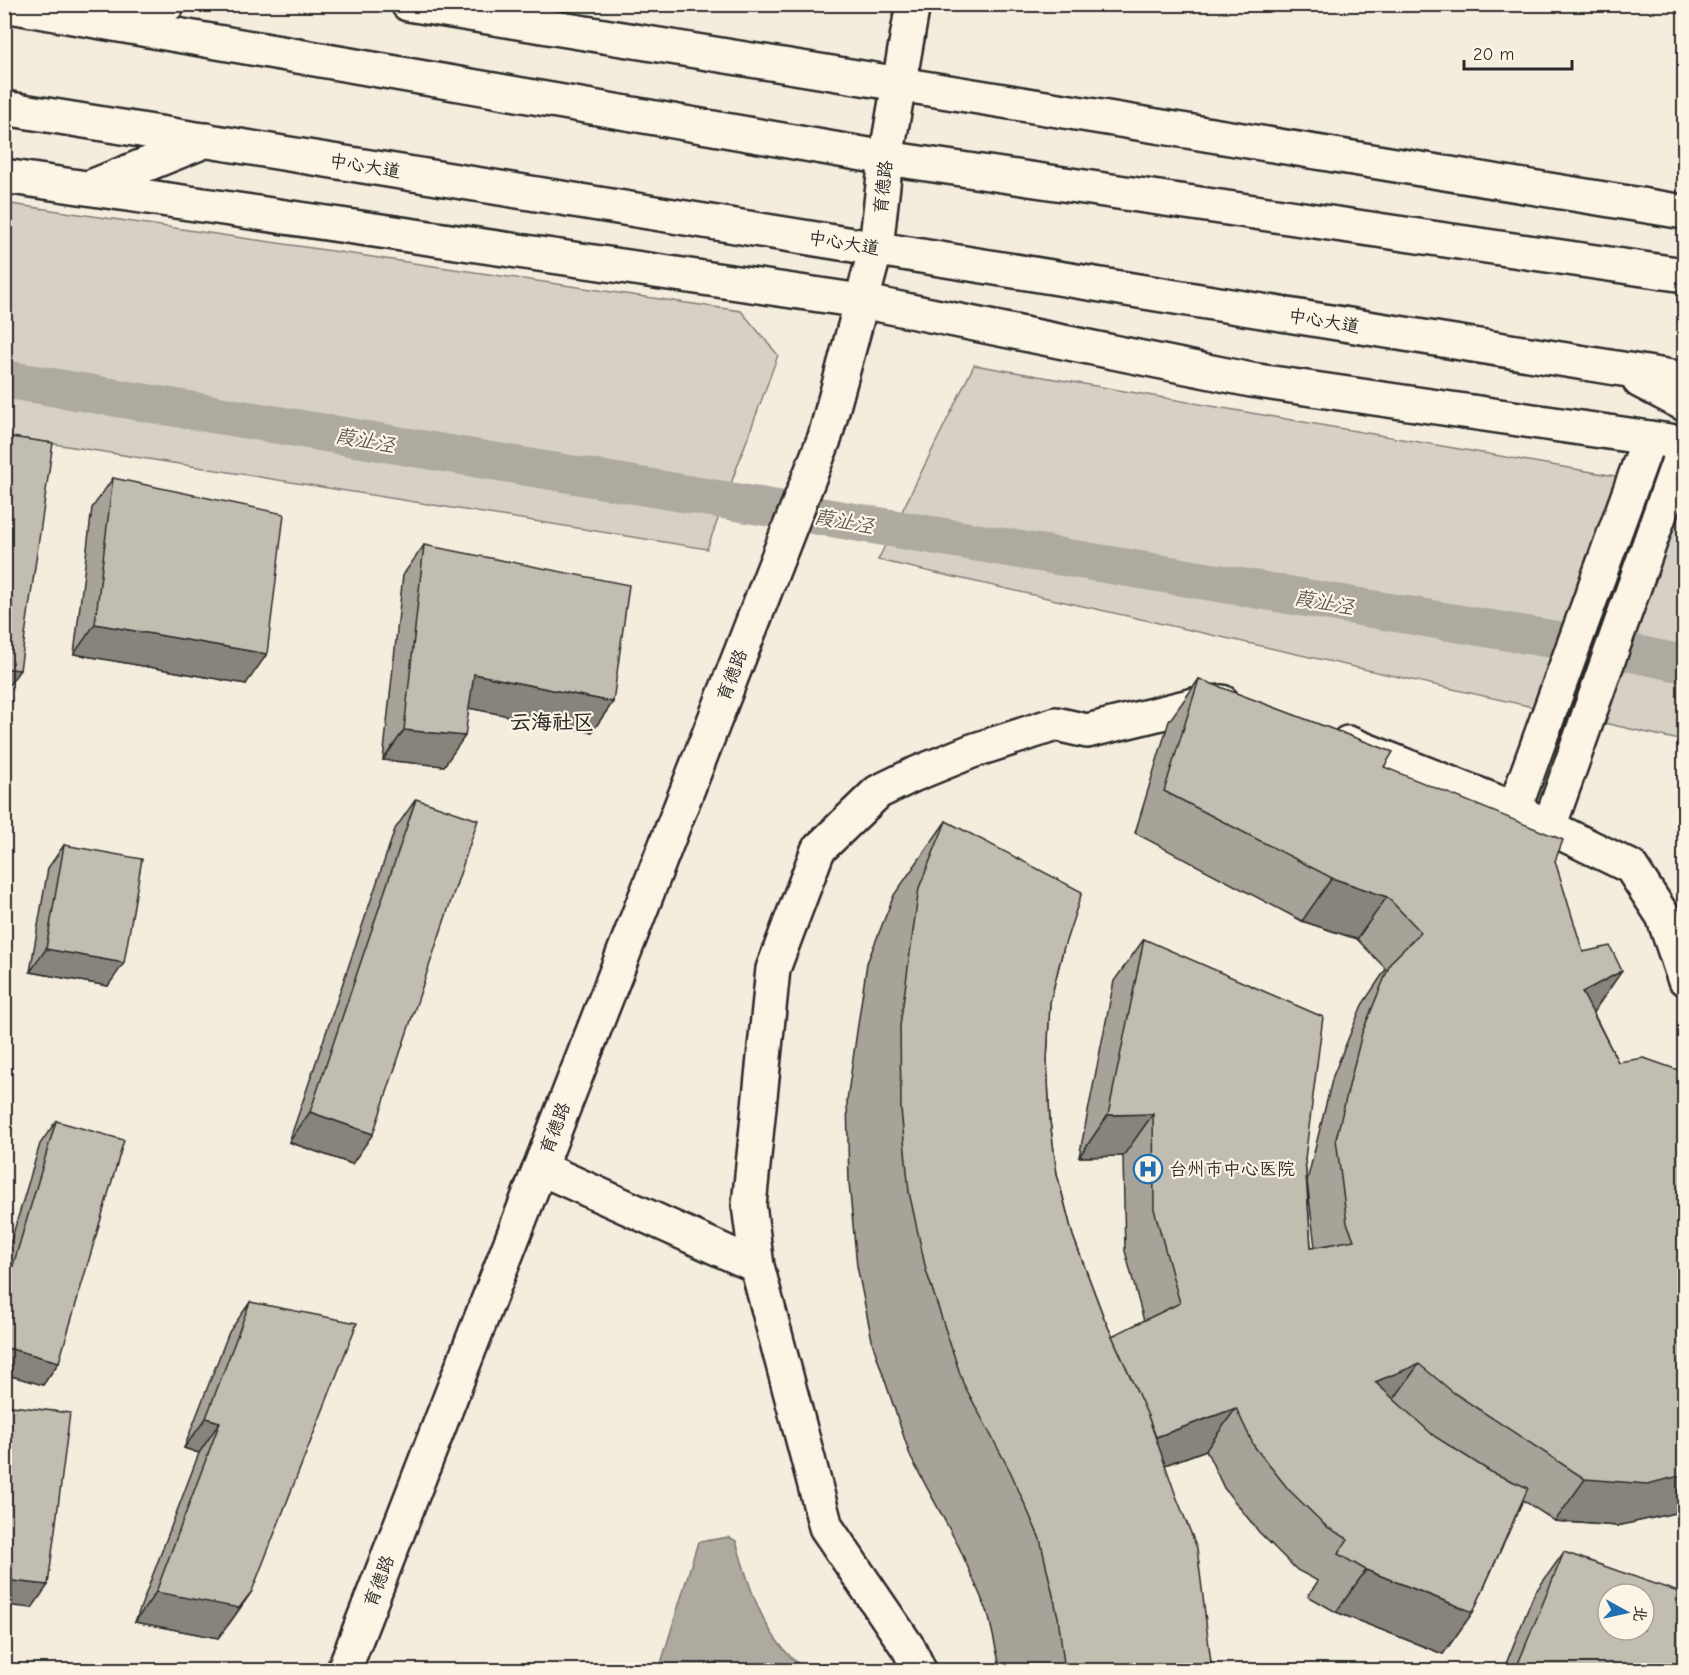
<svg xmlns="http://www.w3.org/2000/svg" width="1689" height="1675" viewBox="0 0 1689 1675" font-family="'Comic Neue','LXGW WenKai TC',sans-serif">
	<rect width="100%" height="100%" fill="#f4edde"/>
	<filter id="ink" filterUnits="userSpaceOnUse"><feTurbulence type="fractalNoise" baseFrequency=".0167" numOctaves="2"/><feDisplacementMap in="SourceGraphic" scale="12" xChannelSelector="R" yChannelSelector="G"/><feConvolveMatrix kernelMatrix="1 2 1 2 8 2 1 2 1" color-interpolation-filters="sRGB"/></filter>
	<g filter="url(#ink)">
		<path fill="#d6d1c4" stroke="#807e78" stroke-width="1.5" d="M4,203L741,311L778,355L707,549L5,436Z
			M974,365L1684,488V741L878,560Z"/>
		<path fill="#afaaa0" stroke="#7a7771" stroke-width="1.5" d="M729,1537L736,1541C749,1587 765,1643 807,1670H659L698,1542Z"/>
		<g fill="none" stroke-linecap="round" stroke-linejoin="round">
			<path stroke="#afaaa0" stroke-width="38" d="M4,379L1622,651L1684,664"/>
			<g stroke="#2b2b2b" stroke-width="38">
				<path id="minor" d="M1348,743L1500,803L1631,867L1663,916L1684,978
					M1514,810L1649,438
					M1549,827L1684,446
					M540,1168L757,1266
					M344,1670L825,437L876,248L886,158L913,4
					M919,1670L909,1649L826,1527L757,1266L749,1205L773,969L818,850L878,792L913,775L972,751L1056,724L1087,731L1194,705L1222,702"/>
			</g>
			<g stroke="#2b2b2b" stroke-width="38">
				<path id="major" d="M408,4L1684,212
					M4,5L886,158L1684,275
					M126,26L168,4
					M4,108L1684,379
					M4,176L861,301L1251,380L1684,443
					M88,188L207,140
					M1640,381L1684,404"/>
			</g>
			<use href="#minor" stroke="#fcf5e5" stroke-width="33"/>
			<use href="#major" stroke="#fcf5e5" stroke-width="33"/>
		</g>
		<path fill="#a7a398" stroke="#2b2b2b" stroke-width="1.5" d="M113,478L246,684L74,654L92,508Z
			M424,545L613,702L592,732L469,708L444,766L383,760L403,575Z
			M1199,679L1384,767L1555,861L1593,1012L1618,1062L1684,1072V1511L1617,1526L1555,1521L1523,1500L1473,1612L1443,1654L1336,1612L1308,1596L1318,1581L1297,1570L1259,1532L1224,1488L1206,1450L1165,1465L1212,1671H1001L988,1613L959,1547L911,1458L873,1345L857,1266L849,1183L847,1100L867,963L894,895L946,821L1063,950L1050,1002L1047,1060L1050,1121L1057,1174L1073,1236L1104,1318L1112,1336L1144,1321L1125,1251L1123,1156L1079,1157L1114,981L1144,939L1305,1159L1311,1248L1315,1247L1307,1181L1333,1076L1362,1005L1386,969L1357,939L1302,921L1135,833L1169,721Z
			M416,799L352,1164L289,1142L395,829Z
			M64,845L108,986L30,972L48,868Z
			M56,1121L59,1362L43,1385L4,1374V1264L40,1144Z
			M250,1302L252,1591L231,1621L218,1638L135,1622L199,1453L184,1448L229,1332Z
			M1564,1552L1684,1671H1503L1534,1594Z"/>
		<path fill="#88847c" stroke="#2b2b2b" stroke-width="1.5" d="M95,624L267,654L246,684L74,654Z
			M4,668L20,670L4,692Z
			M474,674L613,702L592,732L453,705Z
			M404,730L465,736L444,766L383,760Z
			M1332,878L1387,897L1357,939L1302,921Z
			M46,949L124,963L108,986L30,972Z
			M1622,971L1592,1014L1582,992Z
			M310,1112L373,1134L352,1164L289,1142Z
			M1153,1114L1123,1156L1079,1157L1108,1115Z
			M4,1347L59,1362L43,1385L4,1374Z
			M1419,1364L1389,1406L1375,1382Z
			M1236,1408L1206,1450L1096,1490L1126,1448Z
			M206,1418L220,1422L199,1453L184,1448Z
			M1684,1475V1511L1617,1526L1555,1521L1585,1479Z
			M1366,1570L1473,1612L1443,1654L1336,1612Z
			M4,1580L48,1585L32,1608L4,1605Z
			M252,1591L231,1621L218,1638L135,1622L156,1592Z"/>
		<path fill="#c2bdb1" stroke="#2b2b2b" stroke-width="1.5" fill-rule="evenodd" d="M4,436L53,443L20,670L4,668Z
			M113,478L284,514L267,654L95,624Z
			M424,545L629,585L613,702L474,674L465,736L404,730Z
			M1199,679L1393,752L1384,767L1563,840L1555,861L1583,952L1610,946L1622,971L1582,992L1618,1062L1644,1058L1684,1072V1475L1647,1484L1585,1479L1454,1393L1419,1364L1375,1382L1434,1436L1491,1472L1528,1488L1473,1612L1366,1570L1338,1554L1348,1539L1327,1527L1289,1490L1254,1446L1236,1408L1156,1437L1148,1416L1112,1336L1180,1303L1154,1209L1153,1114L1108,1115L1144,939L1323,1017L1305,1159L1311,1248L1354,1240L1347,1223L1336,1139L1362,1033L1391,962L1421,932L1387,897L1332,878L1164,791Z
			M416,799L478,820L373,1134L310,1112Z
			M946,821L1082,892L1063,950L1050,1002L1047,1060L1050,1121L1057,1174L1073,1236L1104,1318L1148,1416L1176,1496L1197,1548L1212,1671H1065L1058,1617L1040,1539L1011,1473L963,1383L926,1270L909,1192L901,1109L900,1026L919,888Z
			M64,845L142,859L124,963L46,949Z
			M56,1121L124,1140L59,1362L4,1347V1296Z
			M250,1302L357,1323L252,1591L239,1608L156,1592L220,1422L206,1418Z
			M4,1405L70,1413L48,1585L4,1580Z
			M1564,1552L1684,1594V1671H1515ZM1608,1594H1644V1630H1608Z"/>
	</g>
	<defs>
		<g id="hospital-ring" transform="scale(1.5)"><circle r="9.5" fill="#fcf5e5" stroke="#1f6fb2" stroke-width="1.5"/><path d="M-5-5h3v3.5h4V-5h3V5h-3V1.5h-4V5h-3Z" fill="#1f6fb2"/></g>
	</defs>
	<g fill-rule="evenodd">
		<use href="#hospital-ring" x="1148" y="1169"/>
	</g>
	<g text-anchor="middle" stroke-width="4.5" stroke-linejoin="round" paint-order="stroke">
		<g font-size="18" fill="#2b2b2b" stroke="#fcf5e5">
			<text transform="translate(365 166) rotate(9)" y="6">中心大道</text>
			<text transform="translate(883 187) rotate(-84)" y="6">育德路</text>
			<text transform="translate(844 243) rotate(9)" y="6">中心大道</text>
			<text transform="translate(1324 321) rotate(9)" y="6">中心大道</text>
			<text transform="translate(732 675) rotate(-69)" y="6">育德路</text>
			<text transform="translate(555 1128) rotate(-69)" y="6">育德路</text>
			<text transform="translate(379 1581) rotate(-69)" y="6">育德路</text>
		</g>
		<g font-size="18" fill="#2b2b2b" stroke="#fcf5e5" text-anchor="start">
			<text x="1169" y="1175">台州市中心医院</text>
		</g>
		<g font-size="20" font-style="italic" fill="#595754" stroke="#fcf5e5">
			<text transform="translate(365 440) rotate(10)" y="7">葭沚泾</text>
			<text transform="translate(844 521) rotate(10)" y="7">葭沚泾</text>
			<text transform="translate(1324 602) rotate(10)" y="7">葭沚泾</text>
		</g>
		<g font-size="21" font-weight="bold" fill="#2b2b2b" stroke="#fcf5e5">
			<text x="552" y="729">云海社区</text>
		</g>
	</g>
	<rect width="1689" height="1675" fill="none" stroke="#fcf5e5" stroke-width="24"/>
	<rect x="12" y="12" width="1665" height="1651" fill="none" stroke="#2b2b2b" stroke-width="2" filter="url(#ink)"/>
	<g transform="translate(1626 1612) rotate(98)"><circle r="28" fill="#fcf5e5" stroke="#a8a49b" stroke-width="1.5"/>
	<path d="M0-4.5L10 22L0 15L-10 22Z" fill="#1f6fb2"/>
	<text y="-9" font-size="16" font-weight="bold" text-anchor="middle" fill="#2b2b2b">北</text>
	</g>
	<path d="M1464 60v9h108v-9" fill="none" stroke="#2b2b2b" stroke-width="3"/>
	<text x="1473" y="60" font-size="18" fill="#2b2b2b" stroke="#fcf5e5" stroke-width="4.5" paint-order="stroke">20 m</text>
</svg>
